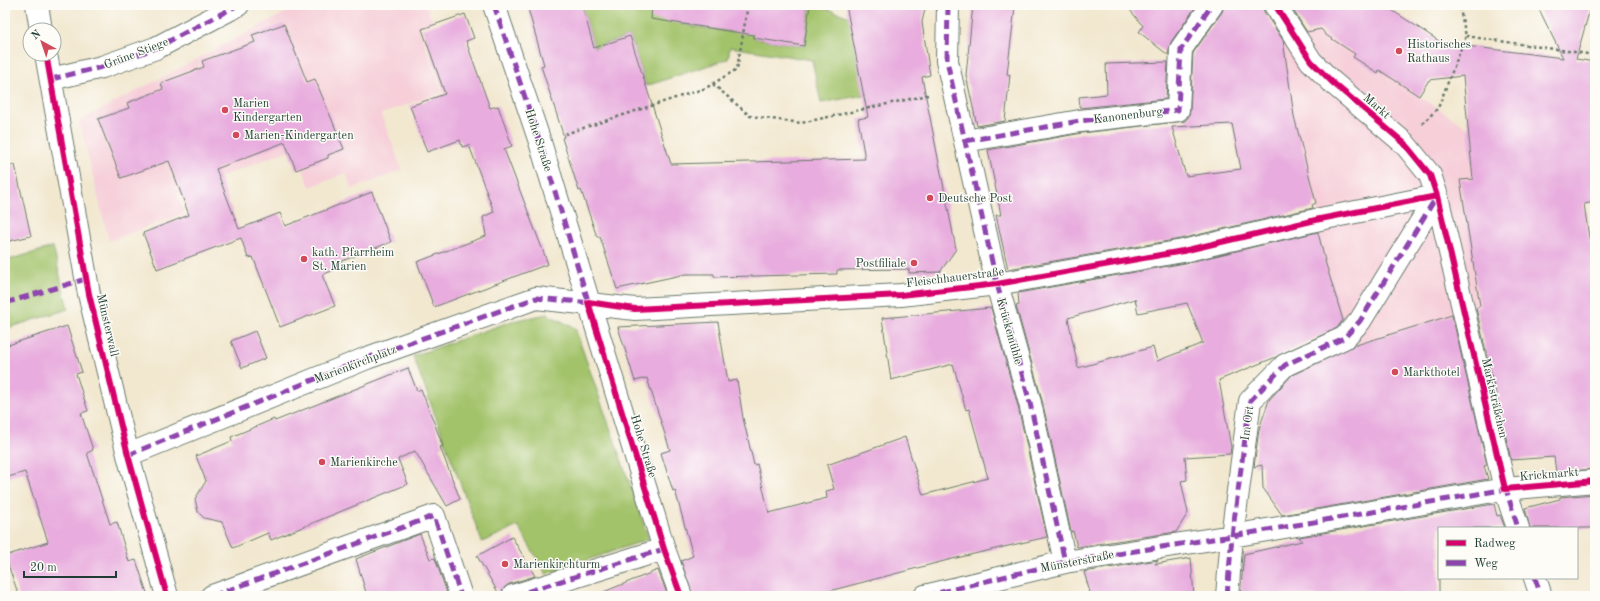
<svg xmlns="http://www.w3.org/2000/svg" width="1600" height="601" viewBox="0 0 1600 601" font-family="'Old Standard TT',serif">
	<rect width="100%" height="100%" fill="#fdfcf7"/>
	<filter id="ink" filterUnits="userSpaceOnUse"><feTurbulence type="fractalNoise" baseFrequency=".025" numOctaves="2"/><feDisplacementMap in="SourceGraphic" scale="8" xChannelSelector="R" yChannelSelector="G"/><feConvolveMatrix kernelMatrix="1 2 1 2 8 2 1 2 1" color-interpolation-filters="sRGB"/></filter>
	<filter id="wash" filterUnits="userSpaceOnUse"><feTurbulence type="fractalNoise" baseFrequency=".012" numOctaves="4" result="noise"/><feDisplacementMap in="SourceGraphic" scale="16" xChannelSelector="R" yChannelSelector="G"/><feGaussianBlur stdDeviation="0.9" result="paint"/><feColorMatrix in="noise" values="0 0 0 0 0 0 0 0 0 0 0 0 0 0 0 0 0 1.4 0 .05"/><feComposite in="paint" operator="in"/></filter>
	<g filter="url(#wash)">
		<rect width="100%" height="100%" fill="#f2e8d0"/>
		<path fill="#f6cfd9" d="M300,5H426L433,22L419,28L442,92L381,114L402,170L352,189L346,173L310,187L294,148L177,194L185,213L109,241L79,121Z
			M1319,31L1355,54L1353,57L1377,73L1379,70L1468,128L1473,179L1460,181L1482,310L1464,311L1341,350L1344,338L1342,316L1325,261L1318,231L1320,219L1301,152L1280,41Z"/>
		<path fill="#a3c36b" stroke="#618050" d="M582,5H683L680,24L731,32L759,5L754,38L804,46L810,5H816L867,23L864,95L821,103L812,60L730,47L728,59L646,86L630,36L594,48Z
			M53,247L68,309L5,329V261Z
			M547,314L575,328L649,539L546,574L518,526L482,542L413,356L512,321Z"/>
		<g id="blocks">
			<path fill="#e8adde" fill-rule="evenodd" d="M527,5H582L594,48L630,36L671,164L865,159L858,119L868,117L846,5H926L922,22L930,75L922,77L956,249L940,272L909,273V269L837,270V274L714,277V274H686L617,289L600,237H597L581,190L579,191L562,138L564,137L541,66L544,65Z
				M652,5H810L804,46L754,38V35L651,19Z
				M973,5L1015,7L1007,74L1010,75L1005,121L977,126L966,75Z
				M1126,5H1197L1171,42L1168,55L1139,32L1143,26Z
				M1224,5H1263L1264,12L1283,40L1294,116L1316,203L1312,205L1313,208L1180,239L1008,269L996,215H1001L988,150L1082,133L1185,121L1189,116L1190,111L1193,53L1222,12ZM1232,124L1241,169L1186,176L1172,127Z
				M1290,5H1384L1442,43L1563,58L1537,5H1591L1576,59L1595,62V202L1584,204L1591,251L1595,259V469L1556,472L1554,457L1511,460L1476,308L1480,306L1460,180L1473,179L1463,76L1429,80L1419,96L1379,70L1378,73L1353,57L1355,54L1326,35L1321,29L1307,32Z
				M465,14L474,38L466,41L490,108L498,106L512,146L504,149L548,264L434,307L417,262L486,236L483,217L494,212L469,145L462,147L460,140L427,152L410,106L445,94L422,29Z
				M284,24L307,82L315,79L344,149L328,155V158L296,170L285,142L216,169L239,229L280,213L285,226L372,192L391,242L337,263L339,268L322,275L335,306L280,327L253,257L248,258L241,238L157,269L143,233L189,215L169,161L121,178L98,119L129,108L127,103L163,89L161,83L204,67L202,61L255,42L252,35Z
				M1168,62L1166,99L1080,108L1079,97L1107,94L1106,64Z
				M15,165L31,236L5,242V166Z
				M1318,232L1325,261L1343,320L1337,328L1276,357L1219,380L1231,447L1230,454L1185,457L1187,480L1181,481L1188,513L1176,532L1077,547L1073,531L1071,532L1042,400L1016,306L1019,305L1018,293L1185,263ZM1135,299L1138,313L1187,303L1203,343L1157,361L1153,347L1078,368L1068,318Z
				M991,308L1018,406L1047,537L948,560L810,596H693L681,561L693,556L675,490L673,491L661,453L670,450L647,378L635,381L618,327L718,322L728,382L737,380L743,418L754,465L757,464L769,513L827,498L826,491L834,489L827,465L905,437L923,495L988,478L969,409L966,410L953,364L891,380L882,318Z
				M1452,315L1487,465L1484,466L1488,479L1282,515L1263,488L1262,465L1254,467L1259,429L1269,400L1292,375L1353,346Z
				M67,326L82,372L76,374L88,411L81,413L93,450L87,453L110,524L117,522L129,562L136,560L148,596H19L5,556L48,542L25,472L5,478V346Z
				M255,331L266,358L242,368L231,341Z
				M408,368L417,391L421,389L443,446L440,447L460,499L447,506L415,451L398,459L408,484L271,540L268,533L233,548L222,522L204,518L198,512L195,499L206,481L196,456L232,441L231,437L274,419L275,421Z
				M1595,494V528H1530L1525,508L1560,499V497Z
				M1494,504L1497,516L1500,515L1505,528H1439V596H1240L1244,554L1302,541L1299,537Z
				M420,534L430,559L435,558L448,596H367L356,559Z
				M512,537L535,576L509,584L504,588L500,596L477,556Z
				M1191,558L1194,596H1091L1084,572L1158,560L1155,564Z
				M658,570L668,596H596V595Z"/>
		</g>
	</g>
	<g filter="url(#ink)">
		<use href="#blocks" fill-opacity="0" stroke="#69796b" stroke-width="1"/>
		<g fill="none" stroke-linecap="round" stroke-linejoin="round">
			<g stroke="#69796b" stroke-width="24">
				<path id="minor" d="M37,5L41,30
					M494,5L540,142L664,549L681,596
					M948,5L947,61L997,284L1030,403L1065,562
					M1275,5L1311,61L1332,82L1404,143L1430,175L1437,196L1505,489L1518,528
					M46,54L89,294L128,455L167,596
					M51,79L102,67L156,48L238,5
					M965,141L1080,121L1178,110L1181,49L1212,5
					M128,455L367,358L536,298L635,309L901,295L997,284L1183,251L1320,219L1437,196
					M1535,578L1541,596
					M212,596L434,516L461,596
					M513,596L664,549
					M925,596L1065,562L1232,536L1505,489L1595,481
					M1227,596L1232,536L1250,401L1285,365L1344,338L1360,321L1437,196"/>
			</g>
			<path stroke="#69796b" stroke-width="2.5" stroke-dasharray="3 3" stroke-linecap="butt" d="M1466,36L1588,54L1595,51
				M713,84L750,116L801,123L928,95
				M1422,124L1438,108L1466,36L1459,5
				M565,134L706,88L737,69L748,5"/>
			<use href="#minor" stroke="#fff" stroke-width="22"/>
			<path stroke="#8e44ad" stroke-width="5" stroke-dasharray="10 5" stroke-linecap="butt" d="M494,5L540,142L589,304
				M948,5L947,61L997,284L1030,403L1065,562
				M51,79L102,67L156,48L238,5
				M965,141L1080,121L1178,110L1181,49L1212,5
				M5,303L86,279
				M128,455L367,358L536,298L592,303
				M1505,486L1518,528
				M1535,578L1541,596
				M212,596L434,516L461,596
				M513,596L664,549
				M925,596L1065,562L1232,536L1507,489
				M1227,596L1232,536L1250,401L1285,365L1344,338L1360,321L1437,196"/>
			<g stroke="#fdfcf7" stroke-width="8">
				<path id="cycleway" d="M1275,5L1311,61L1332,82L1404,143L1430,175L1437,196L1505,489L1595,481
					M46,54L89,294L128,455L167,596
					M681,596L664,549L588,302L635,309L901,295L997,284L1183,251L1320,219L1437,196"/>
			</g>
			<use href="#cycleway" stroke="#d6006c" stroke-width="6"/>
		</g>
	</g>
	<g fill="#d1495b" stroke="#fdfcf7" stroke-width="1.5">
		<circle cx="1399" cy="51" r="4"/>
		<circle cx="225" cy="110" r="4"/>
		<circle cx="236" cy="135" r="4"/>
		<circle cx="930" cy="198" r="4"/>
		<circle cx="304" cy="259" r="4"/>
		<circle cx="914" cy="263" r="4"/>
		<circle cx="1395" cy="372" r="4"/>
		<circle cx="322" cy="462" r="4"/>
		<circle cx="505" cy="564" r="4"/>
	</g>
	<g text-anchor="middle" stroke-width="3" stroke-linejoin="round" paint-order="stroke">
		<g font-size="12" fill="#1f3d34" stroke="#fdfcf7" text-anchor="start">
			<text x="1407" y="48">Historisches<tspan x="1407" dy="14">Rathaus</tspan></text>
			<text x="233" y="107">Marien<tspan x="233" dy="14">Kindergarten</tspan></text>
			<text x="244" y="139">Marien-Kindergarten</text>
			<text x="938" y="202">Deutsche Post</text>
			<text x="312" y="256">kath. Pfarrheim<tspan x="312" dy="14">St. Marien</tspan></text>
			<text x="906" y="267" text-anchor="end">Postfiliale</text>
			<text x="1403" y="376">Markthotel</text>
			<text x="330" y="466">Marienkirche</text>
			<text x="513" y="568">Marienkirchturm</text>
		</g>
		<g font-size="12" fill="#1f3d34" stroke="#fdfcf7">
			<text transform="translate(136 53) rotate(-21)" y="4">Grüne Stiege</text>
			<text transform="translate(1377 106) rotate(41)" y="4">Markt</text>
			<text transform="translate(1128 115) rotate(-7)" y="4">Kanonenburg</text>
			<text transform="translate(539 140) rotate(72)" y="4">Hohe Straße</text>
			<text transform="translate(955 277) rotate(-7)" y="4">Fleischhauerstraße</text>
			<text transform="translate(108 325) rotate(77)" y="4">Münsterwall</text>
			<text transform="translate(1010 331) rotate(74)" y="4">Krückemühle</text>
			<text transform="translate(355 364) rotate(-21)" y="4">Marienkirchplatz</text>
			<text transform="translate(1495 398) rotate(77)" y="4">Marktsträßchen</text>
			<text transform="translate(1247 423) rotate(-82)" y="4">Im Ort</text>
			<text transform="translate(644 446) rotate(73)" y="4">Hohe Straße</text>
			<text transform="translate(1549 474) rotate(-5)" y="4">Krickmarkt</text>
			<text transform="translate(1077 561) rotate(-11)" y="4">Münsterstraße</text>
		</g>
	</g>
	<rect width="1600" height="601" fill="none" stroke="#fdfcf7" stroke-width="20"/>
	<rect x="1438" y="527" width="140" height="52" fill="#fdfcf7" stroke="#a4b0a9"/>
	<rect x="1446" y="540" width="20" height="6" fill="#d6006c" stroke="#a4b0a9"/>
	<text x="1474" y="547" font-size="12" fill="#1f3d34">Radweg</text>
	<rect x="1446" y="560" width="20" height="6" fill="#8e44ad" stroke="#a4b0a9"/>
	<text x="1474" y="567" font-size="12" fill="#1f3d34">Weg</text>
	<g transform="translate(42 42) rotate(320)"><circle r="19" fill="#fdfcf7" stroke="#a4b0a9"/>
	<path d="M0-3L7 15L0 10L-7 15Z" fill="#d1495b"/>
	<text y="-6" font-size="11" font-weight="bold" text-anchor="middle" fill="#1f3d34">N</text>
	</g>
	<path d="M24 571v6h92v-6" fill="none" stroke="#1f3d34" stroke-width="2"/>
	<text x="30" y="571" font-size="12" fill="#1f3d34" stroke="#fdfcf7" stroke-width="3" paint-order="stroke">20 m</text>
</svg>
